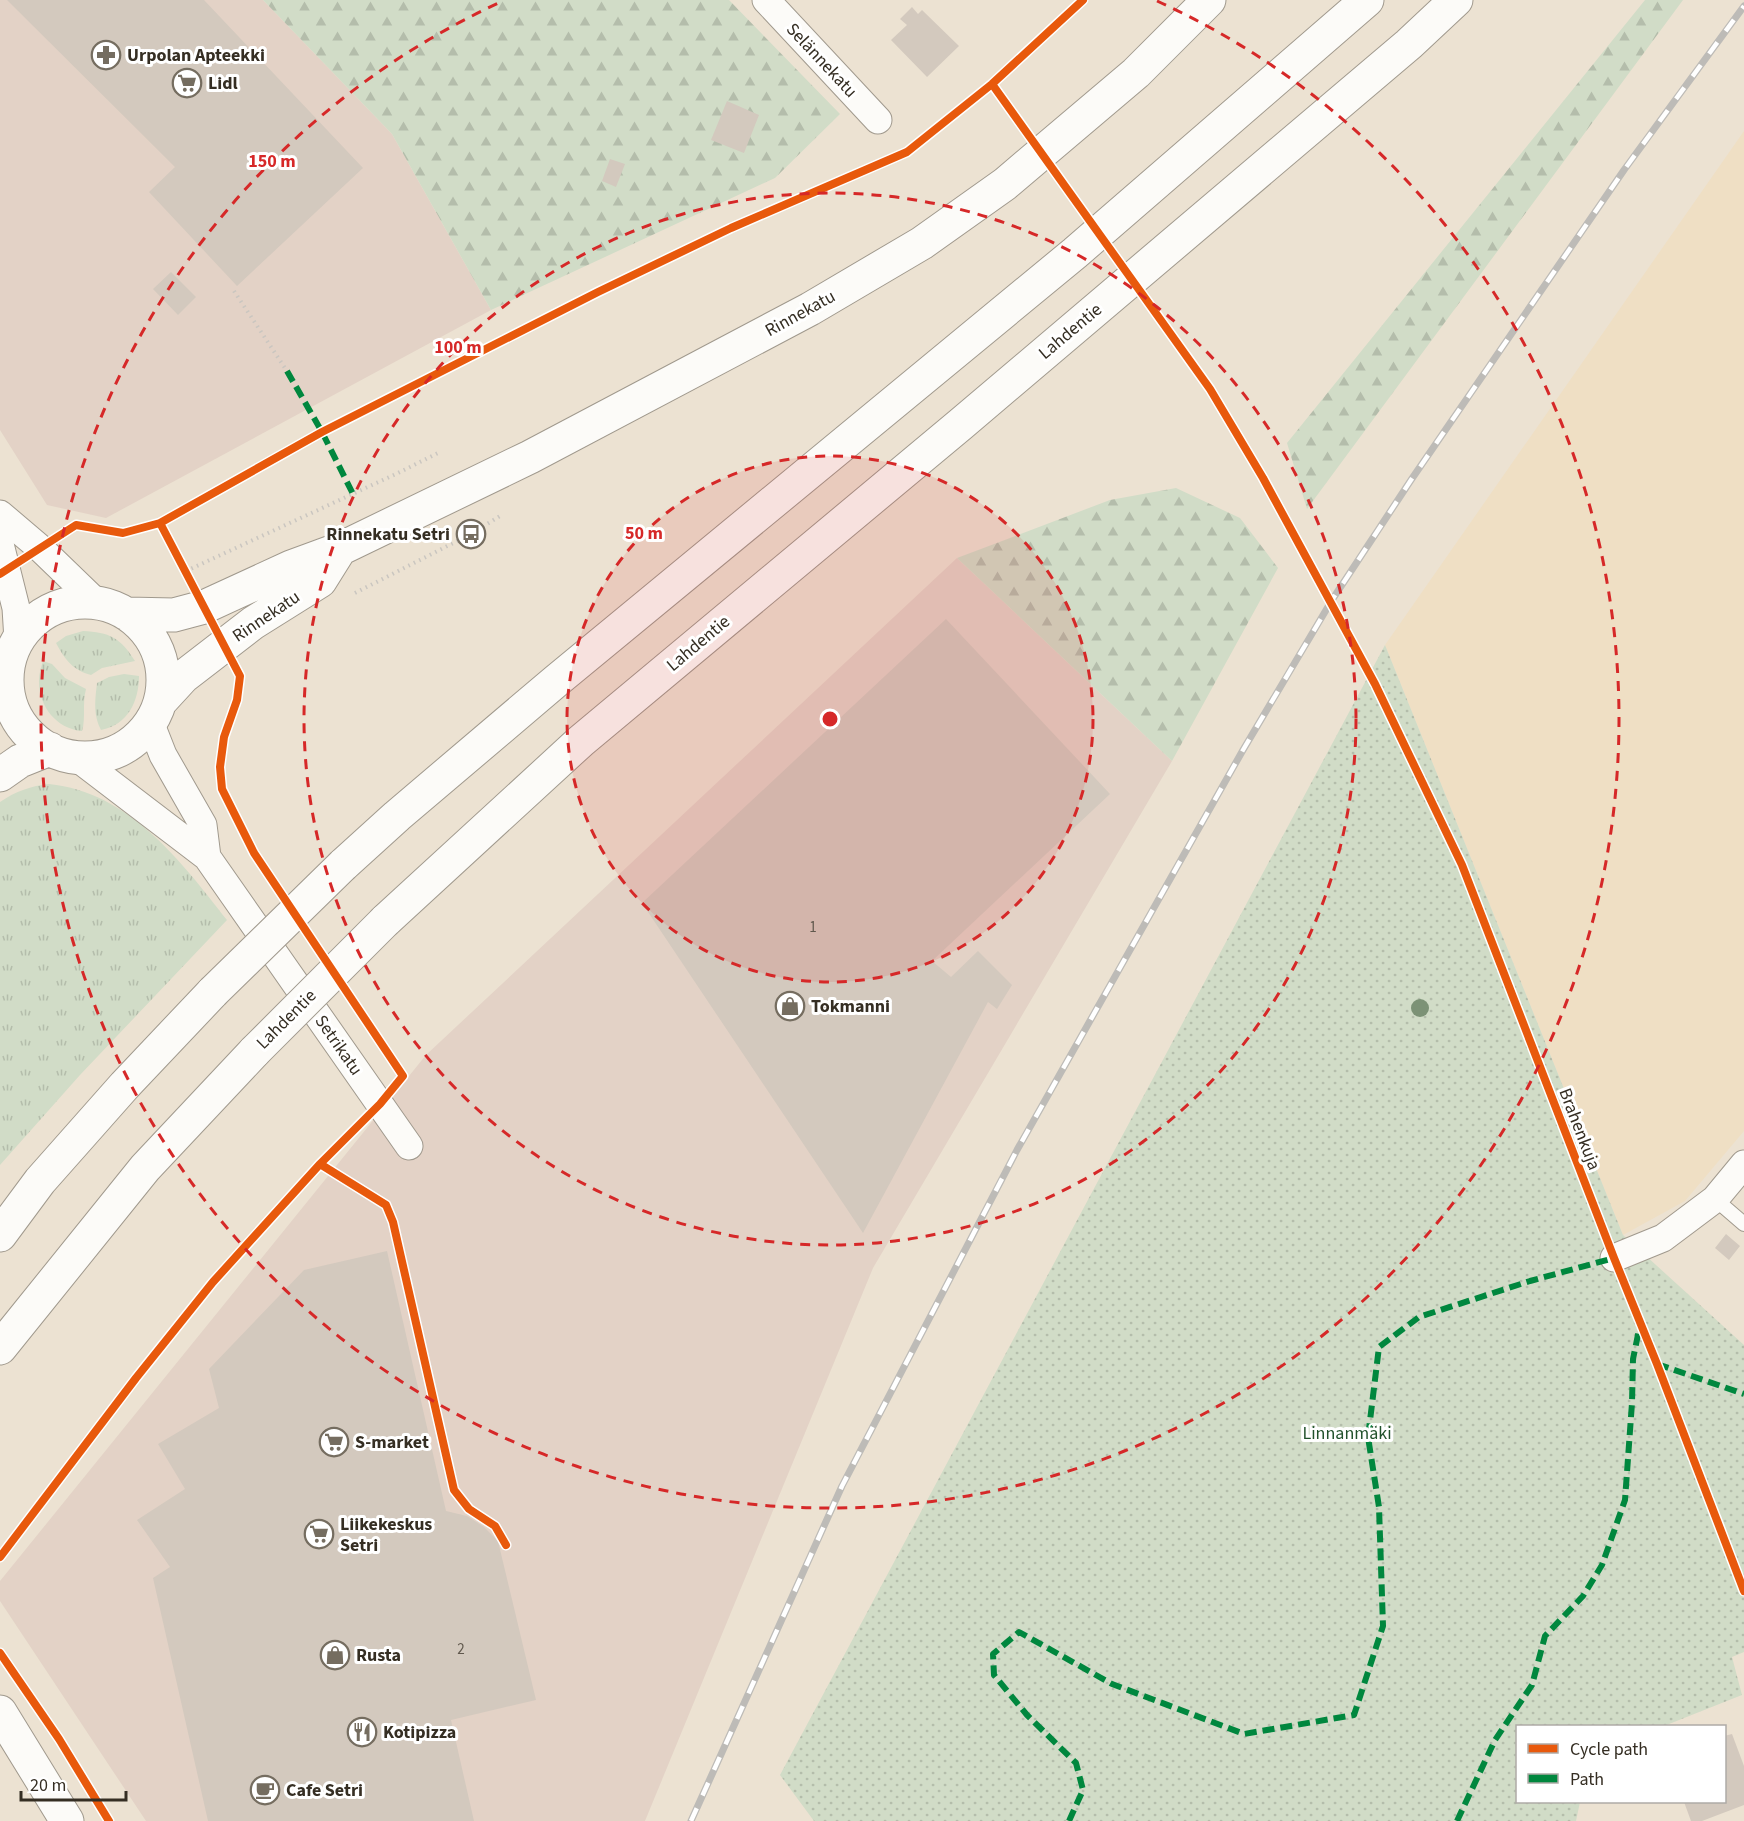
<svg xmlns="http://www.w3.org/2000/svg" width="1744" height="1821" viewBox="0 0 1744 1821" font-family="'Source Sans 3',sans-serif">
	<defs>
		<pattern id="grass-tufts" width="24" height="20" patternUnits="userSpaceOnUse" patternTransform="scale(1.5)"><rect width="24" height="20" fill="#d1dcc7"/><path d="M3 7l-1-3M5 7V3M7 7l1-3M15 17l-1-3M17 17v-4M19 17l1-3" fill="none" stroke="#b4bdab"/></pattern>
		<pattern id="forest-firs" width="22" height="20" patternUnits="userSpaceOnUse" patternTransform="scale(1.5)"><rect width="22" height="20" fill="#d1dcc7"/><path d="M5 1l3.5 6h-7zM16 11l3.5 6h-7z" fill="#b4bdab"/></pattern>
		<pattern id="park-dots" width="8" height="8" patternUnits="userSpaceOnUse" patternTransform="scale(1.5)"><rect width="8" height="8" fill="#d1dcc7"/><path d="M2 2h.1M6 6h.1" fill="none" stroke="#b4bdab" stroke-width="1.8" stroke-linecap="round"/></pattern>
	</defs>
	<rect width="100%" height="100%" fill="#ece2d2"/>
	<path fill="#e3d2c6" d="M0,0H263L392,134L491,310L106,518L47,505L0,430Z
		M957,558L1172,761L873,1268L645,1821H146L0,1601V1581L426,1055Z"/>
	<path fill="#efdfc4" d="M1744,131V1131L1685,1201L1623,1235L1385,645Z"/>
	<path fill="url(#grass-tufts)" d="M83,631C109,632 121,638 135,661L102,668L91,675C73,670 65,660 56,643L66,636Z
		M43,661L52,664L65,678L86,689C82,704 86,717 82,731C56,729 38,705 39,680C39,674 41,667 43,661Z
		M124,674L139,676C139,701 128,725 101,730C93,715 95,700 97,683L109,677Z
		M49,784C129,792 181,861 227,920L80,1075L0,1165V802C16,791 31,786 49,784Z"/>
	<path fill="url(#forest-firs)" d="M263,0H729L840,114L775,178L491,310L392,134Z
		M1645,0H1683L1307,509L1287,443Z
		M1176,488L1240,518L1278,568L1172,761L957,558L1110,500Z"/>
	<path fill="url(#park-dots)" d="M1385,645L1623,1235L1744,1345V1652L1732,1657L1742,1695L1664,1726H1518V1802H1580L1576,1821H814L780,1775Z"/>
	<path fill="#d3c9be" d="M7,0H204L363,168L237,286L149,192L175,167Z
		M912,7L918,14L922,10L959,46L927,77L891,40L907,25L900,19Z
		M727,101L759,115L744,153L711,140Z
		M610,159L625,164L616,187L602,181Z
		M171,272L196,297L178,315L153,289Z
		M946,619L1110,794L932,961L951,977L978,951L1012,985L997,1009L988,1002L863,1233L642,903Z
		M1726,1234L1740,1246L1729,1260L1715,1248Z
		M387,1251L446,1511L467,1516L484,1527L498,1541L536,1700L451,1720L474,1821H208L153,1578L170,1567L137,1520L185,1489L158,1444L219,1408L209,1369L304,1270Z
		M1732,1734L1744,1766V1805L1702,1821H1691L1684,1802H1724V1736Z"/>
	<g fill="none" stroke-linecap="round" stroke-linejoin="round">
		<g stroke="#a0998d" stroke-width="16">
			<path id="lane" d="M1715,1199L1744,1224"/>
		</g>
		<g stroke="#a0998d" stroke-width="29">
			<path id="street" d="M766,0L878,120
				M0,514L40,548L97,603
				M0,544L16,608L18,640
				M150,722L163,755L203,825L207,857
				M76,757L207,857L409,1146
				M1614,1258L1663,1238L1715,1199L1744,1164"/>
		</g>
		<g stroke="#a0998d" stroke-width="35">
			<path id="secondary" d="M7 680a78 78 0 1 1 156 0a78 78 0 1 1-156 0Z
				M127,614L174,615L204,607L291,567L340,549L530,457L810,309L922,243L1005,184L1136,73L1209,0
				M160,702L183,677L253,623L320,581L340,549
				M0,775L20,761L50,749"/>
		</g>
		<g stroke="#a0998d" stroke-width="35">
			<path id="highway" d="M343,865L397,816L556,681L1075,253L1367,0
				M385,921L581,741L961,424L1409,44L1456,0
				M0,1235L40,1181L125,1085L213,992
				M0,1348L145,1168L255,1051
				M0,1712L67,1821"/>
		</g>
		<path stroke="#cac6c0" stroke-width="4" stroke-dasharray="1.5 4.5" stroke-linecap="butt" d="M234,291L287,371
			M186,571L398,473L440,452
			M355,593L471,534L500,516"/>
		<use href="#lane" stroke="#fcfbf8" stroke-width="14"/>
		<use href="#street" stroke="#fcfbf8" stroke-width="27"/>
		<use href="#secondary" stroke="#fcfbf8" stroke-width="33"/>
		<use href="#highway" stroke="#fcfbf8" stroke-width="33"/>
		<g stroke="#bdbbb7" stroke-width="7">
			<path id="rail" d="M691,1821L842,1486L1017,1150L1243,750L1332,600L1411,480L1624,170L1744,6"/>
		</g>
		<use href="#rail" stroke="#fff" stroke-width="4.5" stroke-dasharray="14" stroke-linecap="butt"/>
		<g stroke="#a0998d" stroke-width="35" stroke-linecap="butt">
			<path id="highway-bridge" d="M213,992L343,865
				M255,1051L385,921"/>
		</g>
		<use href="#highway-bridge" stroke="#fcfbf8" stroke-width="33"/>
		<path stroke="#00873e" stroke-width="6" stroke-dasharray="12 6" stroke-linecap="butt" d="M287,371L322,432L353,494
			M1657,1364L1744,1394
			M1069,1821L1083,1790L1076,1763L1027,1715L994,1675L993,1654L1019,1632L1112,1684L1244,1734L1354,1715L1383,1626L1379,1507L1368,1437L1379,1347L1419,1317L1530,1281L1614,1258
			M1457,1821L1495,1740L1532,1685L1545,1636L1583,1596L1602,1565L1625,1500L1632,1403L1633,1359L1640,1325"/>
		<g stroke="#fff" stroke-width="11">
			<path id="cycleway" d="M992,84L1210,389L1263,478L1375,684L1462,865L1614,1258L1657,1364L1744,1591
				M0,574L76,525L123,533L160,523L322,432L598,292L731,228L907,152L992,84L1083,0
				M320,1164L386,1205L393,1222L454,1490L469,1509L495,1526L506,1545
				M0,1557L136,1378L213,1282L320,1164L380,1104L403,1076L254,853L222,789L220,767L224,737L237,700L240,676L160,523
				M0,1653L59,1739L109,1821"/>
		</g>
		<use href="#cycleway" stroke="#e8590c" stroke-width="8"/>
	</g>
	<circle fill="#7c9276" cx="1420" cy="1008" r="9"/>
	<circle cx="830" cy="719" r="263" fill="#d62828" fill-opacity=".12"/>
	<g fill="none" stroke="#d62828" stroke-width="3" stroke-dasharray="10 8">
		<circle cx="830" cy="719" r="263"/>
		<circle cx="830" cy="719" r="526"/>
		<path d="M1157 1A789 789 0 1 1 503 1"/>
	</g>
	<defs>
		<g id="pharmacy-ring" transform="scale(1.5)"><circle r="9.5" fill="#fff" stroke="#756d60" stroke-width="1.5"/><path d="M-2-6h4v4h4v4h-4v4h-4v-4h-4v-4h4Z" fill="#756d60"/></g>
		<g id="supermarket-ring" transform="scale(1.5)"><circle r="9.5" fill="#fff" stroke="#756d60" stroke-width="1.5"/><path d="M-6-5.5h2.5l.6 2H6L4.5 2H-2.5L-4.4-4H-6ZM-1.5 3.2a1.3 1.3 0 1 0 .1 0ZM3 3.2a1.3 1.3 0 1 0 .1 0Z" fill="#756d60"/></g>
		<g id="bus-ring" transform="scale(1.5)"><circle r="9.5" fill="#fff" stroke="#756d60" stroke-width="1.5"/><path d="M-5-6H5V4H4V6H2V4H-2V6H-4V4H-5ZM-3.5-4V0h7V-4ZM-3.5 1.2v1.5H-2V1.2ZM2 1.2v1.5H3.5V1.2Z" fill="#756d60"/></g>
		<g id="shop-ring" transform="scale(1.5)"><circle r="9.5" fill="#fff" stroke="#756d60" stroke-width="1.5"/><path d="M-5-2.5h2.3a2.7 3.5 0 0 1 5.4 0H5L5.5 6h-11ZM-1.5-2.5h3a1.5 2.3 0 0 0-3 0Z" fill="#756d60"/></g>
		<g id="restaurant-ring" transform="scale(1.5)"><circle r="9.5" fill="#fff" stroke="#756d60" stroke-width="1.5"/><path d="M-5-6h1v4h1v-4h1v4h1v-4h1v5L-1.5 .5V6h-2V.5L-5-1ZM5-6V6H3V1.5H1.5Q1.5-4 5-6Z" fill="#756d60"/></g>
		<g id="cafe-ring" transform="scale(1.5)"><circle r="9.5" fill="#fff" stroke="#756d60" stroke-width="1.5"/><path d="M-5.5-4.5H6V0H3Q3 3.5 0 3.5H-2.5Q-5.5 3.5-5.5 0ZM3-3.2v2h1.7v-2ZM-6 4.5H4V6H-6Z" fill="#756d60"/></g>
	</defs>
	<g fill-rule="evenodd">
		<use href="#pharmacy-ring" x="106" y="55"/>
		<use href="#supermarket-ring" x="187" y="83"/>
		<use href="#bus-ring" x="471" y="534"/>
		<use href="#shop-ring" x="790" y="1006"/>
		<use href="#supermarket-ring" x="334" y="1442"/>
		<use href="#supermarket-ring" x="319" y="1534"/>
		<use href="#shop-ring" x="335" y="1655"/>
		<use href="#restaurant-ring" x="362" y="1732"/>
		<use href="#cafe-ring" x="265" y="1790"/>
	</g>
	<g text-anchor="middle" stroke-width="6" stroke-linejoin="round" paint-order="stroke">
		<g font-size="15" fill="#60584d">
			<text x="813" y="932">1</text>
			<text x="461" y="1654">2</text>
		</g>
		<g font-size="18" font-weight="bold" fill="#352e23" stroke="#fff" text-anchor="start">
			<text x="127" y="61">Urpolan Apteekki</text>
			<text x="208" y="89">Lidl</text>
			<text x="450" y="540" text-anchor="end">Rinnekatu Setri</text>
			<text x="811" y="1012">Tokmanni</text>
			<text x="355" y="1448">S-market</text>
			<text x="340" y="1530">Liikekeskus<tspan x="340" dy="21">Setri</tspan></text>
			<text x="356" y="1661">Rusta</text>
			<text x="383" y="1738">Kotipizza</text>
			<text x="286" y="1796">Cafe Setri</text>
		</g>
		<g font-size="18" fill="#352e23" stroke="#fff">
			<text transform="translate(822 60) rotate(47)" y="6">Selännekatu</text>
			<text transform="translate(800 313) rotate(-29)" y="6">Rinnekatu</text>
			<text transform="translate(1070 331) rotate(-40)" y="6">Lahdentie</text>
			<text transform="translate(266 616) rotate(-34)" y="6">Rinnekatu</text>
			<text transform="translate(698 643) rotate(-40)" y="6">Lahdentie</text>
			<text transform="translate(286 1019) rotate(-45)" y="6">Lahdentie</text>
			<text transform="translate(339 1045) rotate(55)" y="6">Setrikatu</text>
			<text transform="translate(1580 1129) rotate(69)" y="6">Brahenkuja</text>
		</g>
		<g font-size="18" fill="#21512b" stroke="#fff">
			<text x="1347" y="1439">Linnanmäki</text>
		</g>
	</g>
	<circle cx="830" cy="719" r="9" fill="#d62828" stroke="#fff" stroke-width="3"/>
	<g font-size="18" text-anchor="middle" font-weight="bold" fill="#d62828" stroke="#fff" stroke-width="6" stroke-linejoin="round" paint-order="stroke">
		<text x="272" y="167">150 m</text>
		<text x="458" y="353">100 m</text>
		<text x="644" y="539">50 m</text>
	</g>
	<rect x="1516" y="1725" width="210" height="78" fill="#ffffff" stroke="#aeaba7" stroke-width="1.5"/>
	<rect x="1528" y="1744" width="30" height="9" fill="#e8590c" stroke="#aeaba7" stroke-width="1.5"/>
	<text x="1570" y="1755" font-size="18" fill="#352e23">Cycle path</text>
	<rect x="1528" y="1774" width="30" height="9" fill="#00873e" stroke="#aeaba7" stroke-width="1.5"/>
	<text x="1570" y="1785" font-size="18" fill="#352e23">Path</text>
	<path d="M21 1791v9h105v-9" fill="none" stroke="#352e23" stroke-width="3"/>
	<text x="30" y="1791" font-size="18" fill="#352e23" stroke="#ffffff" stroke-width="4.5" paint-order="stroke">20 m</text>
</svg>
